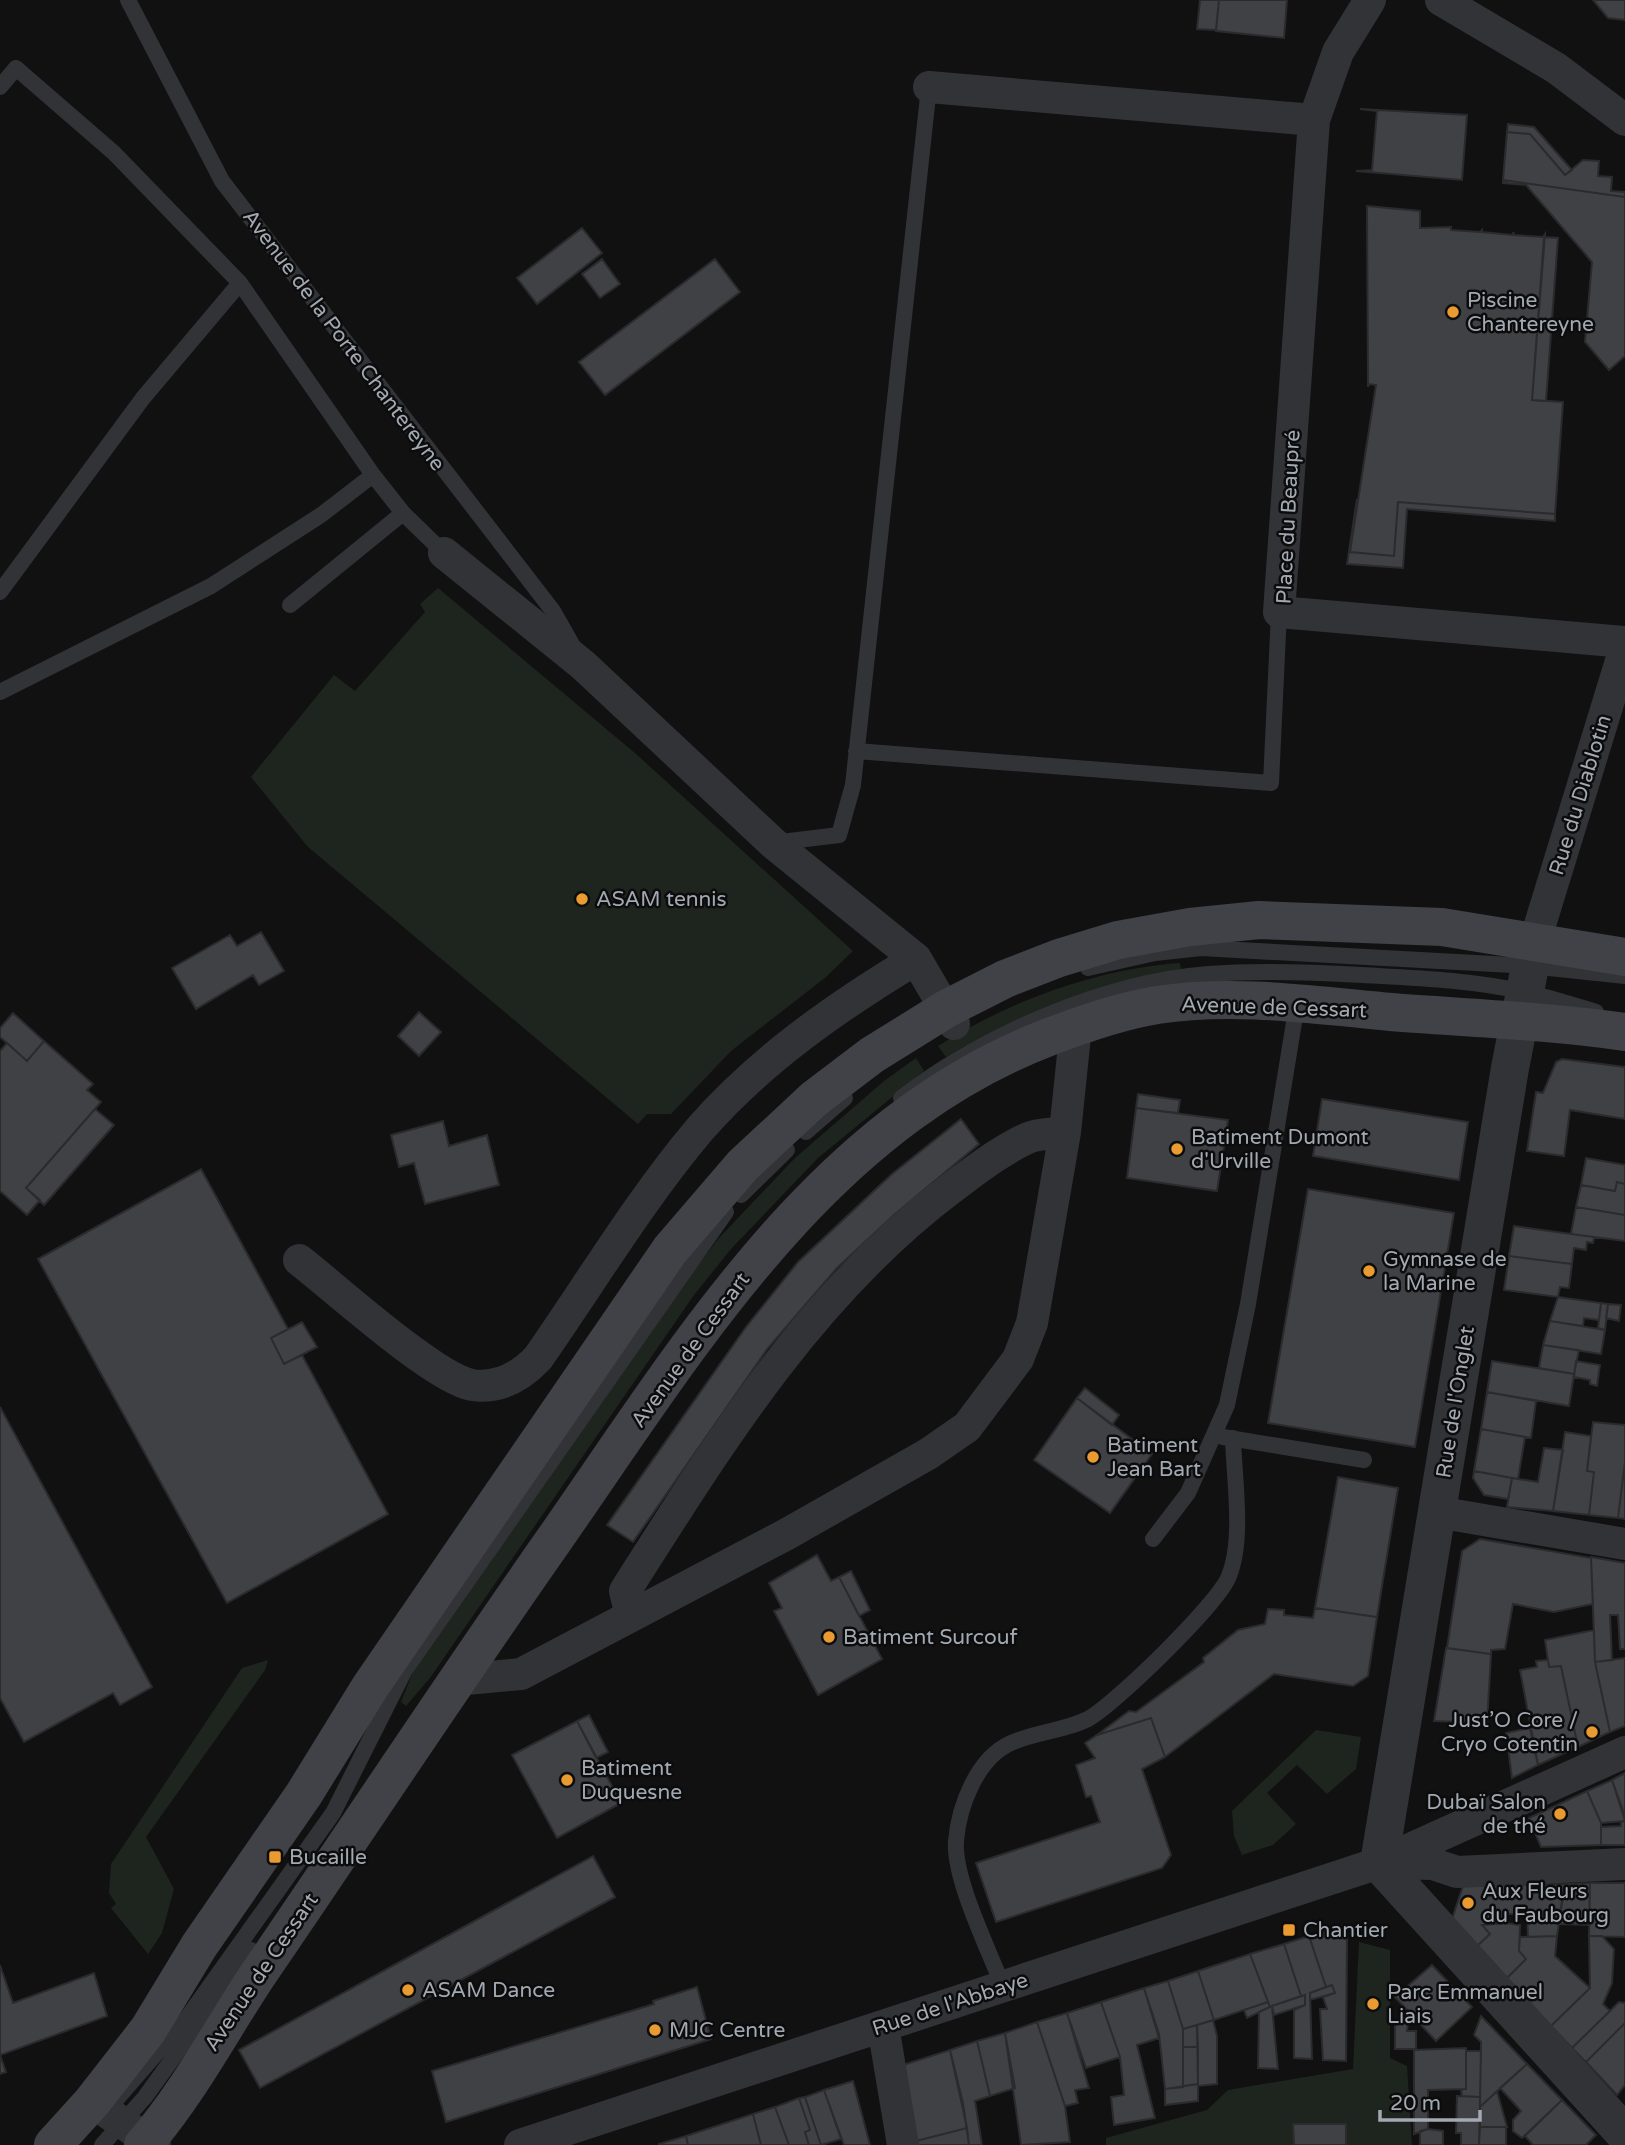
<svg xmlns="http://www.w3.org/2000/svg" width="1625" height="2145" viewBox="0 0 1625 2145" font-family="'Varela Round',sans-serif">
	<rect width="100%" height="100%" fill="#111112"/>
	<path fill="#1d251e" d="M438,588L635,753L853,951L826,977L731,1051L671,1114H647L638,1124L308,847L251,777L334,675L355,691L425,612L420,604Z
		M1180,963L1181,969C1098,987 1019,1013 946,1057L938,1046C1010,1001 1095,969 1180,963Z
		M916,1058L924,1071L818,1158L731,1249L694,1295L430,1678L406,1706L401,1702L414,1669L657,1319L718,1239L795,1158L884,1081Z
		M268,1660L265,1670L146,1837L174,1889L162,1933L148,1954L111,1908L116,1904L109,1893L111,1864L242,1668Z
		M1316,1730L1361,1737L1356,1769L1327,1794L1297,1765L1267,1793L1296,1824L1273,1845L1242,1855L1234,1836L1232,1811Z
		M1359,1942L1390,1950V2058L1407,2066L1412,2145H1106V2138L1207,2110L1228,2090L1353,2069Z"/>
	<path fill="#404145" stroke="#2b2b2e" stroke-width="2" d="M1200,0H1219L1216,30L1197,29Z
		M1219,0H1287L1284,38L1216,31Z
		M1593,0H1625V20L1608,18Z
		M1360,109L1467,115L1462,180L1356,171L1372,170L1377,111Z
		M1508,124L1534,127L1572,170L1565,175L1530,134L1507,132Z
		M1507,132L1530,134L1565,175L1583,160L1599,161L1598,176L1612,177L1611,191L1625,192V197L1503,180Z
		M1503,180L1625,197V356L1609,370L1585,342L1592,262L1526,185L1503,183Z
		M1367,206L1420,211V228L1451,227V230L1480,232L1482,230V232L1512,235L1514,232L1513,235L1543,237L1545,234L1532,400L1563,402L1555,514L1398,502L1394,556L1350,552L1376,385L1369,384L1368,387Z
		M582,228L602,253L537,304L517,278Z
		M1544,237L1558,238L1546,401H1543L1532,400Z
		M602,259L620,284L600,298L582,274Z
		M715,259L740,292L605,395L579,362Z
		M1357,499L1350,552L1394,556L1398,502L1555,514V521L1407,509L1403,568L1347,564Z
		M261,932L284,971L259,985L253,975L196,1009L172,968L230,935L237,946Z
		M419,1012L441,1032L419,1056L398,1036Z
		M13,1013L44,1041L27,1061L0,1037V1028Z
		M44,1041L93,1084L87,1090L101,1102L26,1188L40,1200L27,1215L0,1191V1051L7,1043L27,1061Z
		M1562,1059L1625,1067V1119L1570,1110L1564,1156L1527,1151L1536,1092L1543,1093L1556,1062Z
		M1138,1094L1180,1100L1178,1113L1136,1108Z
		M1322,1099L1468,1122L1459,1180L1313,1156Z
		M1136,1108L1228,1120L1217,1191L1127,1178Z
		M95,1109L114,1125L44,1205L26,1188Z
		M961,1119L979,1144L894,1215L837,1268L768,1348L633,1542L607,1525L746,1327L798,1262L892,1174Z
		M443,1121L449,1146L487,1135L499,1185L425,1204L414,1163L399,1167L391,1135Z
		M1586,1158L1625,1165V1184L1617,1182L1615,1191L1581,1185Z
		M201,1169L288,1329L271,1338L284,1364L302,1355L388,1514L227,1603L38,1259Z
		M1617,1182L1625,1184V1215L1576,1207L1581,1185L1615,1191Z
		M1308,1189L1454,1213L1415,1447L1268,1423Z
		M1576,1207L1625,1215V1241L1571,1234Z
		M1514,1226L1571,1234L1594,1237L1593,1243L1587,1242L1586,1250L1574,1248L1572,1264L1509,1256Z
		M1509,1256L1572,1264L1569,1288L1560,1287L1558,1297L1504,1290Z
		M1558,1297L1601,1303L1599,1320L1584,1318L1583,1326L1550,1321Z
		M1601,1303L1608,1304L1605,1330L1598,1328Z
		M1608,1304L1621,1305L1619,1321L1606,1318Z
		M1550,1321L1605,1330L1601,1354L1543,1345Z
		M302,1322L317,1347L284,1364L271,1338Z
		M1543,1345L1579,1350L1574,1374L1539,1368Z
		M1492,1361L1574,1374L1569,1406L1487,1392Z
		M1576,1361L1600,1365L1597,1386L1590,1384V1380L1574,1377Z
		M1085,1388L1119,1415L1112,1425L1077,1398Z
		M1487,1392L1536,1401L1531,1438L1481,1429Z
		M1077,1398L1152,1454L1110,1513L1034,1460Z
		M0,1407L152,1687L120,1705L113,1693L24,1742L0,1698Z
		M1593,1422L1625,1425V1462L1618,1518L1589,1515L1594,1472L1587,1471Z
		M1481,1429L1525,1437L1518,1479L1474,1471Z
		M1565,1432L1591,1436L1587,1471L1594,1472L1589,1515L1553,1511Z
		M1544,1448L1563,1450L1553,1511L1507,1507L1512,1478L1538,1482Z
		M1625,1462V1519L1618,1518Z
		M1474,1471L1512,1478L1508,1499L1484,1495L1473,1478Z
		M1338,1477L1398,1488L1377,1617L1315,1608Z
		M1480,1539L1591,1558L1593,1604L1554,1612L1513,1604L1505,1649L1491,1650V1654L1447,1648L1462,1551Z
		M817,1555L831,1581L839,1577L882,1659L818,1695L774,1611L782,1608L769,1583Z
		M1591,1557L1625,1563V1649H1620L1618,1615H1610L1612,1660L1595,1662Z
		M851,1571L870,1610L859,1616L839,1577Z
		M1315,1608L1377,1617L1368,1676L1353,1686L1274,1674L1165,1757L1151,1718L1097,1735L1129,1711L1136,1712L1204,1662L1203,1658L1238,1630L1265,1624L1268,1609L1284,1610V1615L1313,1618Z
		M1594,1630L1595,1662L1610,1732L1578,1747L1561,1666L1549,1667L1545,1640Z
		M1446,1648L1491,1654L1487,1723L1434,1721Z
		M1625,1658V1726L1610,1732L1595,1662Z
		M1548,1660L1549,1667L1561,1666L1578,1747L1538,1765L1520,1670L1537,1667L1536,1661Z
		M589,1715L608,1752L596,1758L577,1721Z
		M1151,1718L1165,1757L1142,1769L1171,1855L1162,1868L996,1922L976,1863L1100,1822L1091,1796L1086,1797L1076,1765L1095,1758L1085,1743L1097,1735Z
		M577,1721L621,1803L557,1838L512,1755Z
		M1530,1728L1538,1765L1512,1778L1506,1733Z
		M1625,1773V1816L1612,1780Z
		M1612,1780L1625,1821L1601,1823L1587,1791Z
		M1587,1791L1601,1823V1845L1541,1847L1529,1818Z
		M1625,1821V1845H1601V1827L1621,1826V1822Z
		M593,1856L615,1897L260,2088L239,2050Z
		M1590,1883L1589,1925L1558,1924L1565,1884Z
		M1590,1883H1625V1937L1589,1936Z
		M1565,1884L1557,1936L1528,1937L1527,1914H1504L1503,1923L1482,1925L1490,1934L1475,1948L1451,1922L1463,1886Z
		M1506,1923L1520,1925L1519,1951L1526,1959L1506,1979L1475,1948L1490,1934L1482,1925Z
		M1344,1925L1347,1938L1346,2061L1323,2060L1320,2009H1327L1323,1997L1335,1993L1332,1985L1326,1987L1309,1936Z
		M1309,1936L1326,1987L1310,1993L1312,2059L1294,2058V2010L1305,2005V1995L1301,1996L1284,1944Z
		M1557,1936L1555,1956L1590,1988L1551,2026L1506,1979L1526,1959L1519,1951L1520,1937Z
		M1589,1936H1602L1614,1949L1612,1983L1603,2004L1610,2011L1572,2048L1551,2026L1590,1988Z
		M1284,1944L1301,1996L1272,2006L1278,2069L1258,2068L1259,2012L1270,2007L1250,1954Z
		M1250,1954L1268,2002L1214,2020L1198,1971Z
		M0,1965L13,2003L94,1973L107,2016L0,2055L6,2072L0,2074Z
		M1432,1965L1472,2007L1436,2041L1395,1997Z
		M1198,1971L1214,2020L1183,2029L1168,1981Z
		M1168,1981L1183,2029V2087L1165,2089L1159,2034L1144,1988Z
		M1332,1985L1335,1993L1310,2000V1993Z
		M697,1987L711,2039L446,2122L432,2071L654,2004L653,2001Z
		M1144,1988L1159,2038L1137,2045L1155,2118L1114,2125L1111,2097L1124,2095L1120,2057L1101,2002Z
		M1305,1995V2005L1274,2015L1272,2006Z
		M1101,2002L1120,2057L1086,2068L1067,2013Z
		M1268,2002L1270,2007L1247,2018L1244,2010Z
		M1619,2002L1625,2003V2023L1586,2062L1572,2048Z
		M1067,2013L1089,2088L1075,2090L1078,2103L1065,2106L1037,2022Z
		M1481,2016L1527,2064L1480,2107L1481,2042L1474,2035Z
		M1213,2020L1217,2036V2084L1198,2086L1197,2025Z
		M1037,2022L1065,2106L1070,2142L1021,2145L1005,2033Z
		M1395,2022L1408,2023L1407,2031H1416V2049H1395Z
		M1625,2023V2085L1617,2095L1586,2062Z
		M1197,2025L1198,2047H1183V2029Z
		M1005,2033L1015,2088L990,2096L977,2041Z
		M977,2041L990,2096L975,2101L982,2145H969L963,2103L950,2050Z
		M1183,2047H1198V2084L1183,2086Z
		M1466,2048V2089L1428,2090V2129L1414,2134V2050Z
		M950,2050L967,2128L916,2141L903,2065Z
		M1466,2051H1481L1480,2097L1462,2096L1461,2090L1466,2089Z
		M1527,2064L1562,2100L1522,2138L1513,2131V2120L1521,2111L1500,2088Z
		M853,2081L870,2145H844L824,2090Z
		M1198,2084V2101L1165,2105V2089Z
		M824,2090L841,2139L821,2145L805,2097Z
		M1497,2091L1507,2127H1480V2107Z
		M1457,2096L1480,2097L1479,2145H1461V2133H1456Z
		M805,2097L821,2145H809L805,2132L810,2130L799,2098Z
		M799,2098L810,2130L805,2132L809,2145H789L775,2107Z
		M1562,2100L1596,2135L1586,2145H1533L1525,2136Z
		M775,2107L789,2145H761L753,2114Z
		M753,2114L761,2145H688L686,2136Z
		M1293,2124H1346V2145H1294Z
		M1480,2127H1506V2145H1479Z
		M967,2128L969,2145H916V2141Z
		M1428,2129L1443,2131V2145H1420V2131Z
		M686,2136L688,2145H659V2144Z"/>
	<g fill="none" stroke-linecap="round" stroke-linejoin="round">
		<path stroke="#323337" stroke-width="16" d="M128,0L222,181L553,611L574,648
			M0,87L16,68L114,153L240,283L373,475L403,513L444,553
			M0,592L143,398L240,283
			M290,605L403,513
			M0,692L211,586L321,515L373,475
			M856,751L1271,783L1279,612
			M773,843L839,835L853,785L929,87
			M1088,968L1155,953L1201,948L1530,966L1625,976
			M901,1098C983,1035 1104,982 1208,974C1259,970 1310,972 1362,975C1416,978 1472,980 1525,992C1549,997 1573,1005 1596,1012
			M806,1132L845,1098
			M741,1195L787,1150
			M1223,1437L1364,1460
			M1153,1539L1188,1493L1227,1405L1248,1304L1297,1004
			M1003,1987C989,1950 953,1878 956,1841C959,1806 977,1758 1011,1743C1035,1732 1064,1731 1088,1719C1114,1705 1219,1603 1229,1576C1244,1539 1234,1478 1233,1438
			M109,2108L187,2018L333,1813L405,1670L726,1212
			M102,2145L145,2097L251,1950"/>
		<path stroke="#323337" stroke-width="32" d="M1370,0L1338,52L1314,120L1279,612L1625,642
			M1441,0L1556,68L1625,120
			M929,87L1314,120
			M444,553L583,665L773,843L916,959L954,1024
			M1535,941L1625,648
			M299,1260C334,1287 434,1378 472,1385C499,1389 520,1377 538,1358C591,1282 640,1200 700,1129C760,1060 838,1006 916,959
			M1437,1512L1625,1544
			M631,1616L625,1591C718,1445 809,1296 949,1190C973,1172 1001,1150 1028,1138C1039,1133 1054,1134 1065,1132
			M456,1680L521,1674L787,1534L928,1454L967,1427L1018,1359L1032,1323L1065,1132L1076,1026
			M1388,1863L1433,1864L1457,1872L1625,1864
			M883,2026L903,2145
			M92,2102L155,2145
			M520,2145L1379,1863L1625,1752"/>
		<path stroke="#323337" stroke-width="38" d="M1535,941L1510,1068L1379,1863L1625,2134"/>
		<path stroke="#404247" stroke-width="38" d="M53,2145L92,2102L148,2030L199,1946L304,1794L370,1687L670,1250L743,1165L814,1099L872,1055L946,1009L1005,979L1059,958L1118,940L1190,927L1259,920L1442,927L1625,957
			M143,2145C187,2095 220,2032 257,1976C357,1830 454,1682 556,1537C689,1346 821,1124 1049,1037C1083,1024 1120,1011 1157,1005C1233,993 1315,1005 1391,1012C1469,1018 1548,1021 1625,1032"/>
	</g>
	<g fill="#e99b32" stroke="#0c0c0d" stroke-width="2.5">
		<circle cx="1453" cy="312" r="7"/>
		<circle cx="582" cy="899" r="7"/>
		<circle cx="1177" cy="1149" r="7"/>
		<circle cx="1369" cy="1271" r="7"/>
		<circle cx="1093" cy="1457" r="7"/>
		<circle cx="829" cy="1637" r="7"/>
		<circle cx="1592" cy="1732" r="7"/>
		<circle cx="567" cy="1780" r="7"/>
		<circle cx="1560" cy="1814" r="7"/>
		<rect x="268" y="1850" width="14" height="14" rx="3.5"/>
		<circle cx="1468" cy="1903" r="7"/>
		<rect x="1282" y="1923" width="14" height="14" rx="3.5"/>
		<circle cx="408" cy="1990" r="7"/>
		<circle cx="1373" cy="2004" r="7"/>
		<circle cx="655" cy="2030" r="7"/>
	</g>
	<g text-anchor="middle" stroke-width="5" stroke-linejoin="round" paint-order="stroke">
		<g font-size="21" fill="#a2a9b2" stroke="#0c0c0d" text-anchor="start">
			<text x="1467" y="307">Piscine<tspan x="1467" dy="24">Chantereyne</tspan></text>
			<text x="596" y="906">ASAM tennis</text>
			<text x="1191" y="1144">Batiment Dumont<tspan x="1191" dy="24">d'Urville</tspan></text>
			<text x="1383" y="1266">Gymnase de<tspan x="1383" dy="24">la Marine</tspan></text>
			<text x="1107" y="1452">Batiment<tspan x="1107" dy="24">Jean Bart</tspan></text>
			<text x="843" y="1644">Batiment Surcouf</text>
			<text x="1578" y="1727" text-anchor="end">Just’O Core /<tspan x="1578" dy="24">Cryo Cotentin</tspan></text>
			<text x="581" y="1775">Batiment<tspan x="581" dy="24">Duquesne</tspan></text>
			<text x="1546" y="1809" text-anchor="end">Dubaï Salon<tspan x="1546" dy="24">de thé</tspan></text>
			<text x="289" y="1864">Bucaille</text>
			<text x="1482" y="1898">Aux Fleurs<tspan x="1482" dy="24">du Faubourg</tspan></text>
			<text x="1303" y="1937">Chantier</text>
			<text x="422" y="1997">ASAM Dance</text>
			<text x="1387" y="1999">Parc Emmanuel<tspan x="1387" dy="24">Liais</tspan></text>
			<text x="669" y="2037">MJC Centre</text>
		</g>
		<g font-size="21" fill="#a2a9b2" stroke="#0c0c0d">
			<text transform="translate(344 340) rotate(53)" y="7">Avenue de la Porte Chantereyne</text>
			<text transform="translate(1288 517) rotate(-87)" y="7">Place du Beaupré</text>
			<text transform="translate(1580 795) rotate(-73)" y="7">Rue du Diablotin</text>
			<text transform="translate(1274 1007) rotate(2)" y="7">Avenue de Cessart</text>
			<text transform="translate(690 1350) rotate(-54)" y="7">Avenue de Cessart</text>
			<text transform="translate(1455 1402) rotate(-81)" y="7">Rue de l'Onglet</text>
			<text transform="translate(261 1972) rotate(-56)" y="7">Avenue de Cessart</text>
			<text transform="translate(950 2004) rotate(-18)" y="7">Rue de l'Abbaye</text>
		</g>
	</g>
	<path d="M1380 2110v10h100v-10" fill="none" stroke="#a2a9b2" stroke-width="3.5"/>
	<text x="1390" y="2110" font-size="21" fill="#a2a9b2" stroke="#0c0c0d" stroke-width="5" paint-order="stroke">20 m</text>
</svg>
